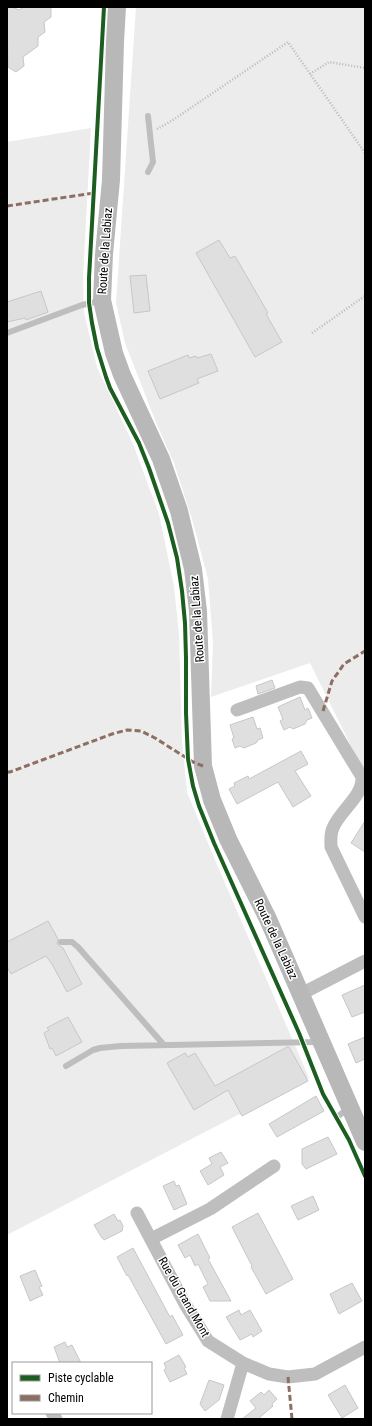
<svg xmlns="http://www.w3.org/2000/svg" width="372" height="1426" viewBox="0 0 372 1426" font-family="'Roboto Condensed',sans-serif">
	<rect width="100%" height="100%" fill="#fff"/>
	<path fill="#ececec" d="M136,7H365V774L310,663L211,697L213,643L208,579L192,519L174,463L157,425L125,343L116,303Z
		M91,128L83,277L84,312L97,367L133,444L159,514L174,586L179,635L182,740L187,792L215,860L309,1078L7,1235V142Z"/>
	<path fill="#dfdfdf" stroke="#c7c7c7" d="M7,7H12L19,10L24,7H51V17L44,22L45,32L38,37V46L23,57L24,66L16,72L8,67Z
		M219,240L230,258L235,256L268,313L266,314L282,342L255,357L196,253Z
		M146,275L150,311L134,313L130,276Z
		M41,291L48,312L26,320L25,318L7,322V302Z
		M211,354L218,371L197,379L199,383L160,399L148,371L188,355L189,358L196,356L197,358Z
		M272,680L275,688L258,694L256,686Z
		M300,697L305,710L308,708L312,718L307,720L305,724L293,729L290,727L284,730L280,721L283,719L278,707Z
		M253,717L257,729L260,728L263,738L258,740L256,743L244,748L240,746L235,748L232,739L234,738L230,725Z
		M301,751L308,764L295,771L311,796L293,807L278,782L237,804L229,789L235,786L234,783L248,776L249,779Z
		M365,821V852L351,843Z
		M48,921L58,939L57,944L63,948L82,984L67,992L52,964L46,956L11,974L7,967V942Z
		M365,985V1012L352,1017L342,995Z
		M68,1017L82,1042L56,1056L52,1048L50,1049L44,1033L49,1030L47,1028L52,1025Z
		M365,1037V1059L356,1063L348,1044Z
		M287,1047H289L308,1081L242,1116L228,1090L194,1110L167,1063L185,1053L188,1057L195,1053L215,1086Z
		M316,1096L324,1111L277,1137L269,1124Z
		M328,1137L337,1154L306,1169L302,1164V1149Z
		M221,1152L228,1163L220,1167L224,1175L208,1185L200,1171L212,1164L209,1158Z
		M174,1181L176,1186L179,1185L187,1204L174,1210L163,1186Z
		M313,1196L319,1210L298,1220L291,1206Z
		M258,1213L293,1279L266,1294L251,1267L252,1266L232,1227Z
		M114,1214L118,1221L120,1220L123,1226L122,1231L104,1240L103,1238H102L94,1225Z
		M198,1234L210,1258L208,1259L231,1301H210L203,1287L208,1284L198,1264L195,1266L190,1255L185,1258L178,1245Z
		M133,1248L170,1317L172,1315L183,1335L166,1344L128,1275L127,1276L117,1257Z
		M35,1270L42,1286L39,1287L43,1295L30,1301L20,1276Z
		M352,1283L362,1301L339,1314L330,1294Z
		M239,1310L241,1315L250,1310L262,1331L253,1337L252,1334L240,1340L226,1317Z
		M65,1342L67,1347L72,1345L81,1363H60L54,1347Z
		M179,1355L186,1367L184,1368L187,1374L170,1382L164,1370L166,1368L164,1363Z
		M209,1380L224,1385L219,1400L205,1411L200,1404Z
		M345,1385L358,1408L342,1418L328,1395Z
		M269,1390L277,1399L272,1404L273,1406L258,1419H242L256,1408L250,1401L261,1392L264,1395Z"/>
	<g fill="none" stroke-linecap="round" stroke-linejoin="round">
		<path stroke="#b9b9b9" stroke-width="2.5" stroke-dasharray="1 2" stroke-linecap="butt" d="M310,74L329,62L365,68
			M157,129L173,120L288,42L365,153
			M312,333L365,296"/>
		<path stroke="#bebebe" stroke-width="6" d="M148,116L153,162L148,172
			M7,333L82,305L100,301
			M61,942H72L78,947L164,1045
			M66,1066L93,1050L100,1048L121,1046L319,1042
			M337,1117L349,1108"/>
		<path stroke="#bebebe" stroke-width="13" d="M237,710L300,687L308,688L362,777C363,797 340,810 333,828C330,834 331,840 331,847L365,917
			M301,994L365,961
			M137,1213L185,1304L208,1341L243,1363L269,1374L288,1377L315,1374L365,1347
			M151,1239L210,1209L274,1166
			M52,1413L56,1419
			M227,1419L243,1363"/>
		<path stroke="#b8b8b8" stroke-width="18" d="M117,7L115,42L111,180L104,254L102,300L114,353L122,375L161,459L179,511L193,569L198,611L203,766L212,800L228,839L268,919L365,1142"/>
		<path stroke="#8d6e63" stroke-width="3" stroke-dasharray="6 3" stroke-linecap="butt" d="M7,206L94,193
			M323,711L332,681L344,664L365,651
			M7,772H10L112,734L127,730L141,731L155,738L193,762L203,766
			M288,1377L292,1419"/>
		<g stroke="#fff" stroke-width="6">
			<path id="cycleway" d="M104,7L89,278V303L92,323L97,348L106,377L110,388L139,443L149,468L168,523L177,558L182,591L185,623L186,658V713L188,759L193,786L199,806L214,843L299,1033L323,1094L349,1140L365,1176"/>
		</g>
		<use href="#cycleway" stroke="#1b5e20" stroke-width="4"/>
	</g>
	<g text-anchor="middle" stroke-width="3" stroke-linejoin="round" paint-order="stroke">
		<g font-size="12" fill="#000" stroke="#fff">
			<text transform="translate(105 251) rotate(-86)" y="4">Route de la Labiaz</text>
			<text transform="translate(197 619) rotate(-94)" y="4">Route de la Labiaz</text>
			<text transform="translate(276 939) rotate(65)" y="4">Route de la Labiaz</text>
			<text transform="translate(184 1297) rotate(60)" y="4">Rue du Grand Mont</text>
		</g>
	</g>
	<rect width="372" height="1426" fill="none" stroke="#000000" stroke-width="16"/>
	<rect x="12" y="1362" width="140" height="52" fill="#ffffff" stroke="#999999"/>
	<rect x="20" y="1375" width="20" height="6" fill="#1b5e20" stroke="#999999"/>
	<text x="48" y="1382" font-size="12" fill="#000000">Piste cyclable</text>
	<rect x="20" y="1395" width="20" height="6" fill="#8d6e63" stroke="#999999"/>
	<text x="48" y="1402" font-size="12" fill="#000000">Chemin</text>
</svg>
